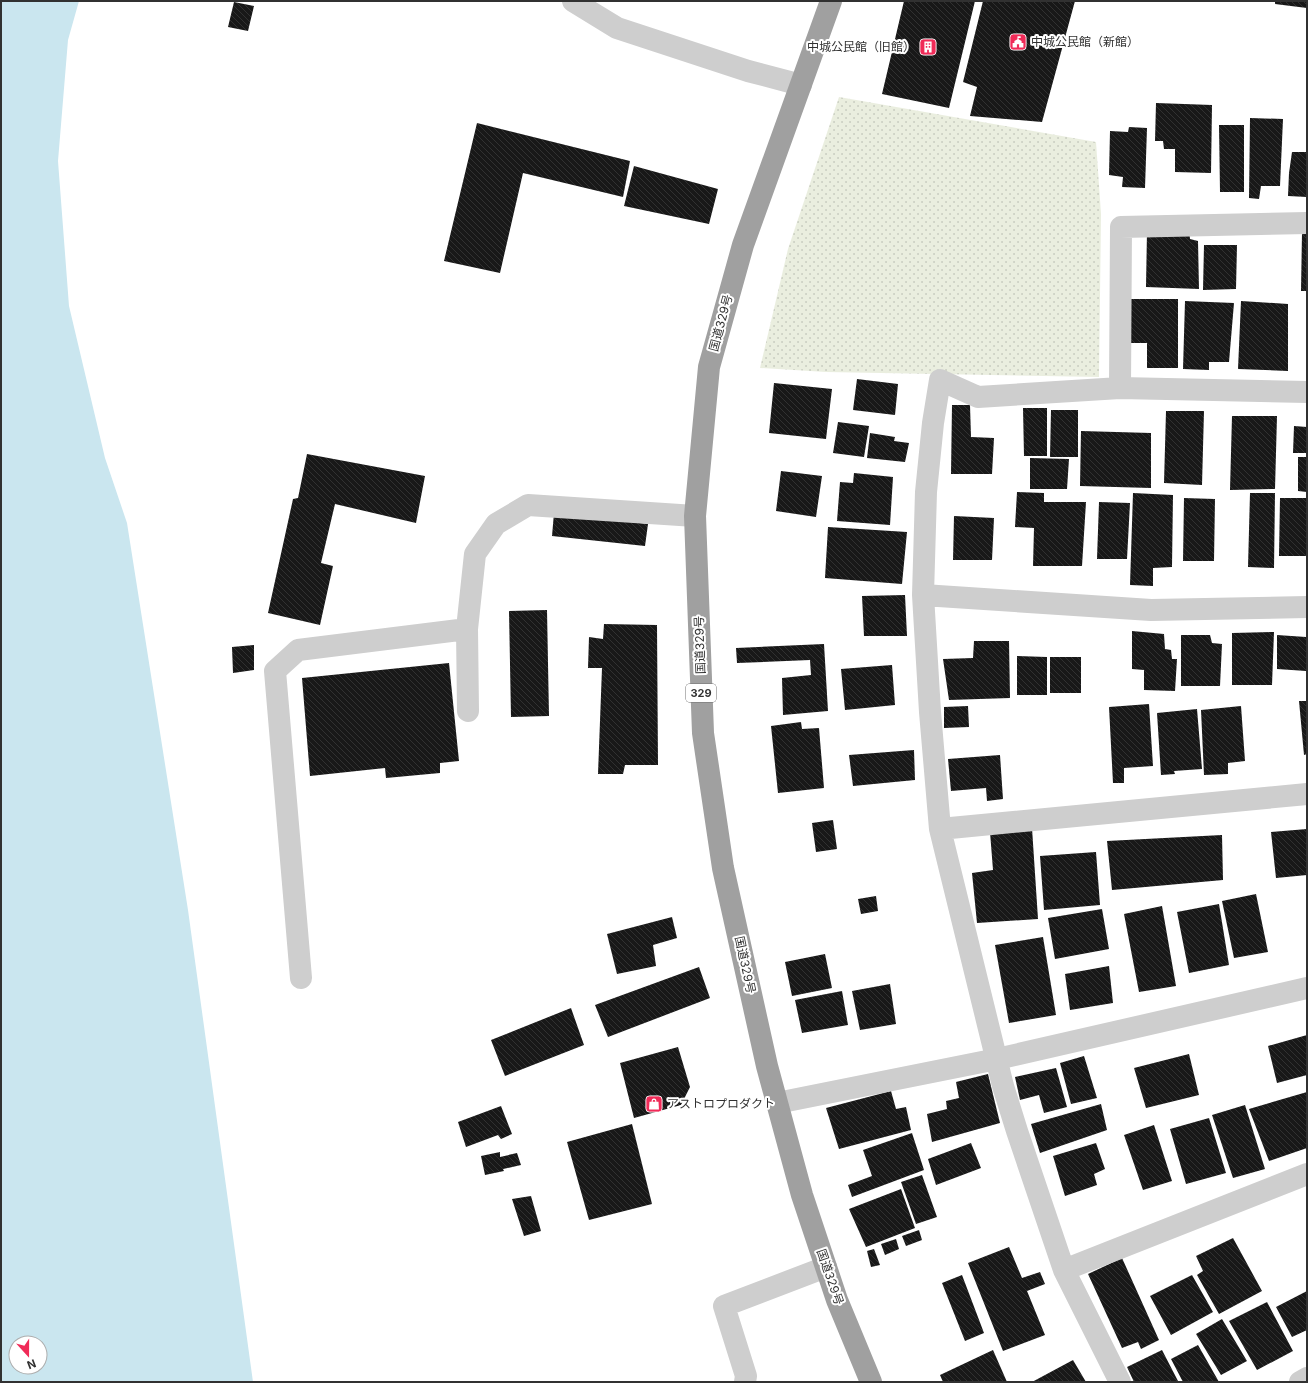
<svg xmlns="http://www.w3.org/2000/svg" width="1308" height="1383" viewBox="0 0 1308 1383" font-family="Inter,'Noto Sans JP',sans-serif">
	<defs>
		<pattern id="park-dots" width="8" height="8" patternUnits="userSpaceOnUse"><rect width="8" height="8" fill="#eaeedf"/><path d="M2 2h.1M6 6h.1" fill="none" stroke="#c9cdc0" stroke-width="1.8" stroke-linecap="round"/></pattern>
		<pattern id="building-back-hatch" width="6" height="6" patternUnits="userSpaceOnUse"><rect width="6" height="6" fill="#181818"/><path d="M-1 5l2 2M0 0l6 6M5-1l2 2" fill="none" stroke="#313131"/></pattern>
	</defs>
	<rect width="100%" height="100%" fill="#fff"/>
	<path fill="url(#park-dots)" d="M839,97L1096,142L1101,214L1099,377L826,372L760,368L788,249Z"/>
	<path fill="#cae6ef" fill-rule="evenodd" d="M1,1H79L68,40L58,161L69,306L105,458L127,523L188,910L253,1382H1ZM16,1343H40V1367H16Z"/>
	<path fill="url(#building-back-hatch)" d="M904,1H975L949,108L882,94Z
		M983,1H1075L1042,122L970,116L977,87L963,82Z
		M1275,1H1307V8L1275,4Z
		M234,2L254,6L248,31L228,27Z
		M1156,103L1212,105L1211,173L1175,172V149H1164L1163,141H1155Z
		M1250,118L1283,119L1280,186H1261L1259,199L1249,198Z
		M477,123L630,161L623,197L523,173L500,273L444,261Z
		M1219,125H1244V192H1220Z
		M1129,127L1147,128L1145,188L1122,187L1123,177L1109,175L1110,131L1128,132Z
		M1292,152H1307V197L1288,196L1289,173Z
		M634,166L718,189L709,224L624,206Z
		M1189,230L1190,239L1198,241L1199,289L1146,287L1147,231Z
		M1302,233H1307V291H1301Z
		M1204,245H1237L1236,289L1203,290Z
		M1129,299H1178V368H1147V343H1129Z
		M1185,301L1234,303L1229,362H1209V370L1183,369Z
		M1241,301L1288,304V371L1238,369Z
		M857,379L898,384L895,415L853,410Z
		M774,383L832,389L826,439L769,433Z
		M952,405H970L971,437L994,438L992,474H951Z
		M1023,408H1047V456H1024Z
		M1051,410H1078V457H1050Z
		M1166,411H1204L1202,485L1164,483Z
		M1232,416H1277L1275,489L1230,490Z
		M838,422L869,426L864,457L833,453Z
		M1294,426L1307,427V453H1293Z
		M1081,431L1151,433V488L1080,486Z
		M870,433L895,437L894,441L909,443L905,462L867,458Z
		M307,454L425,476L416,523L335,504L321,563L333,566L320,625L268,613L293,499L298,498Z
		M1298,457H1307V492L1298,491Z
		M1030,458L1069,459L1067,489H1030Z
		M781,471L822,476L816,517L776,511Z
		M854,473L893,477L890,525L837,521L840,482L853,483Z
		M1017,492L1044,493V502H1086L1082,566H1033L1034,528L1015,527Z
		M1133,493L1173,495L1172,567L1153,568V586L1130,585Z
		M1250,493H1275L1274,568L1248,567Z
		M1184,498L1215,499L1214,561H1183Z
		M1280,498H1307V556H1279Z
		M1099,502L1130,503L1127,559H1097Z
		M554,513L648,524L645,546L552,536Z
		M954,516L994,518L992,560H953Z
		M828,527L907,532L902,584L825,578Z
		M905,595L907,636H864L862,596Z
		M547,610L549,716L511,717L509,611Z
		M604,624L657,625L658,765H625L623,774H598L602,668H588L589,637L603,639Z
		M1132,631L1164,634L1165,649L1171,650L1172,659H1177L1175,691L1144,690V670L1132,669Z
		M1274,632L1272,685H1232V633Z
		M1181,635H1210L1212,643L1222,644L1220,686H1181Z
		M1277,635L1306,637V671L1277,669Z
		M974,641H1009L1010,698L949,700L943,659L973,658Z
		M824,644L828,711L783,715L782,678L811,675L810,660L737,663L736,648Z
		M254,645V670L233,673L232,647Z
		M1017,656L1047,657V695H1017Z
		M1050,657H1081V693H1050Z
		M449,663L459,761L440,763V773L386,778L385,768L310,776L302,678Z
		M892,665L895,705L845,710L841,669Z
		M1299,701H1307V754L1304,755Z
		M1149,704L1153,766L1124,768V783H1113L1109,707Z
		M968,706L969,727L944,728V707Z
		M1241,706L1245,761L1228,763V774L1204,775L1201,710Z
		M1197,709L1202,769L1174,771L1175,774L1161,775L1157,713Z
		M801,722L802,729L819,728L824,788L778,793L771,726Z
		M914,750L915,780L853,786L849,755Z
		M1000,755L1003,799L987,801L986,788L951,791L948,759Z
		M833,820L837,849L816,852L812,823Z
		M1032,828L1038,919L977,923L972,873L993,870L990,832Z
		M1307,829V875L1276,878L1271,832Z
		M1222,835L1223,880L1112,890L1107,841Z
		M1096,852L1100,905L1044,910L1040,856Z
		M1256,894L1268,952L1234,958L1222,901Z
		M876,896L878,911L861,914L858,899Z
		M1219,904L1229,965L1189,973L1177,912Z
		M1162,906L1176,986L1139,992L1124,914Z
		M1102,909L1109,949L1055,959L1048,918Z
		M672,917L677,938L653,945L656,966L617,974L607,934Z
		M1043,937L1056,1015L1009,1023L995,945Z
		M825,954L832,988L792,996L785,962Z
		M1109,966L1113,1003L1070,1010L1065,974Z
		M699,967L710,998L608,1037L595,1005Z
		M890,984L896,1024L860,1030L852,991Z
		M842,991L848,1025L802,1033L795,1000Z
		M571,1008L584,1045L505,1076L491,1040Z
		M1307,1035V1075L1277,1083L1268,1046Z
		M678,1047L690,1087L681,1105L634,1118L620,1063Z
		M1189,1054L1199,1095L1146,1108L1134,1068Z
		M1084,1056L1097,1098L1071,1104L1060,1063Z
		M1056,1068L1067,1107L1044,1113L1039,1095L1020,1100L1015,1077Z
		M988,1074L1000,1123L932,1142L927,1114L947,1109L946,1101L959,1098L956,1082Z
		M891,1091L896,1109L906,1107L911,1130L839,1149L826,1108Z
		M1307,1092V1148L1269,1161L1249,1109Z
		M1101,1104L1107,1130L1040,1153L1031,1124Z
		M1245,1105L1265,1169L1233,1178L1212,1115Z
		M501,1106L512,1134L501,1139L498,1135L466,1147L458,1122Z
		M1209,1118L1226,1173L1186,1184L1170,1129Z
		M632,1124L652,1204L589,1220L567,1142Z
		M1154,1125L1172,1181L1143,1190L1124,1135Z
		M912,1133L924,1170L852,1197L848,1185L872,1176L863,1150Z
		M971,1143L981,1168L936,1185L928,1159Z
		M1096,1143L1105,1169L1094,1174L1097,1185L1065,1196L1053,1156Z
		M500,1152V1157L517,1153L521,1165L503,1169L504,1171L485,1175L481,1156Z
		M922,1175L937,1217L916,1224L901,1182Z
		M901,1189L915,1228L866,1247L849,1209Z
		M531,1196L541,1231L524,1236L512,1199Z
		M919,1230L922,1240L906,1246L902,1236Z
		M1233,1238L1262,1291L1219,1314L1197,1275L1203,1271L1196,1256Z
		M896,1239L899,1249L885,1255L881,1244Z
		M1009,1247L1022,1278L1040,1272L1045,1284L1027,1291L1045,1335L1003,1351L968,1263Z
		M874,1249L880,1265L871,1267L867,1251Z
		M1122,1258L1159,1340L1141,1349L1138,1342L1122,1348L1088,1274Z
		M962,1275L984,1333L965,1341L942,1283Z
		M1192,1275L1213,1312L1171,1335L1150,1296Z
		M1307,1291V1330L1292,1337L1276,1307Z
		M1267,1302L1293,1351L1257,1370L1229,1321Z
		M1222,1319L1247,1361L1221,1375L1196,1334Z
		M1198,1345L1219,1382H1183L1171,1359Z
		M993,1350L1007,1382H943L940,1375Z
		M1162,1350L1178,1381L1134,1382L1127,1367Z
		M1073,1360L1086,1382H1032Z"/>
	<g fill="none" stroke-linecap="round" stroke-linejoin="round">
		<path stroke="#cecece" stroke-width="22" d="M1120,388L1121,227L1307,223
			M923,595L1151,610L1307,607
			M468,711L467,629L475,554L496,524L528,505L695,516
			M940,829L1307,794
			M301,978L275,671L298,650L467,629
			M777,1103L997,1059L1307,988
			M1064,1270L1307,1174
			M745,1382L746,1376L724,1306L826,1267
			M1120,1382L1064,1270L1017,1131L1003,1086L940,829L930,712L923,595L926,492L933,423L940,380L978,397L1120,388L1307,392
			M1300,1382L1307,1378"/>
		<path stroke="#cecece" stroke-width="22" d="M573,1L617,28L748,71L801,85"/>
		<path stroke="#a0a0a0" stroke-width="22" d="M831,1L743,245L709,367L695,516L703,733L723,868L767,1066L802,1195L837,1300L871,1382"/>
	</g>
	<defs>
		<g id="civic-square" transform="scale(0.9)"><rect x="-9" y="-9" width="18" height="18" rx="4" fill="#f02b58" stroke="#fff"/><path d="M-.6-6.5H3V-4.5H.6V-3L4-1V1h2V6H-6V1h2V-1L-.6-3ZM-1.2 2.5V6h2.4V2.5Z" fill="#fff"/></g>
		<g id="building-square" transform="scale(0.9)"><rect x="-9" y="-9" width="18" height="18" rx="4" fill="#f02b58" stroke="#fff"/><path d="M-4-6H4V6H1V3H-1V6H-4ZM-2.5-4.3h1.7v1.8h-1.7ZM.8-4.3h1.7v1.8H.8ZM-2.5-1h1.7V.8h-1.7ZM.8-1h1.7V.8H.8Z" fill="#fff"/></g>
		<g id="shop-square" transform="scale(0.9)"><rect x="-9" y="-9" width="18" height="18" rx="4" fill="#f02b58" stroke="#fff"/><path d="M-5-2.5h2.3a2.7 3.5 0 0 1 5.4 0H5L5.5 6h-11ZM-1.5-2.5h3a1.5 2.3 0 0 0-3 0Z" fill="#fff"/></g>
	</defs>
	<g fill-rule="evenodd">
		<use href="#civic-square" x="1018" y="42"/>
		<use href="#building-square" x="928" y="47"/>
		<use href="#shop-square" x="654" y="1104"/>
	</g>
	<g text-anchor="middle" stroke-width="4" stroke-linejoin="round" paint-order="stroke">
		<rect fill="#fff" stroke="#6f6f6f" stroke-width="1" x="686" y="684" width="30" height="18" rx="3"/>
		<g font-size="11" font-weight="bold" fill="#313131">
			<text x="701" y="697">329</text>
		</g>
		<g font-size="12" fill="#313131" stroke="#fff" text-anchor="start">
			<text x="1031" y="46">中城公民館（新館）</text>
			<text x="915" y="51" text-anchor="end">中城公民館（旧館）</text>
			<text x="667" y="1108">アストロプロダクト</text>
		</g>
		<g font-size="12" fill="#313131" stroke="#fff">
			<text transform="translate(721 323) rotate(-75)" y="4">国道329号</text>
			<text transform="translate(700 645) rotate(-92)" y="4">国道329号</text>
			<text transform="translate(745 965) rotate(78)" y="4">国道329号</text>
			<text transform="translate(830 1277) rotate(71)" y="4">国道329号</text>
		</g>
	</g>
	<rect width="1308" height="1383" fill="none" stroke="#313131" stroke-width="4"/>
	<g transform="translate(28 1355) rotate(159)"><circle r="19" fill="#ffffff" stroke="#adadad"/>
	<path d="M0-3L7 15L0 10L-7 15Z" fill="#f02b58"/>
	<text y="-6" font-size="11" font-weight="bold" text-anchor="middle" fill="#313131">N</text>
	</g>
</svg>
